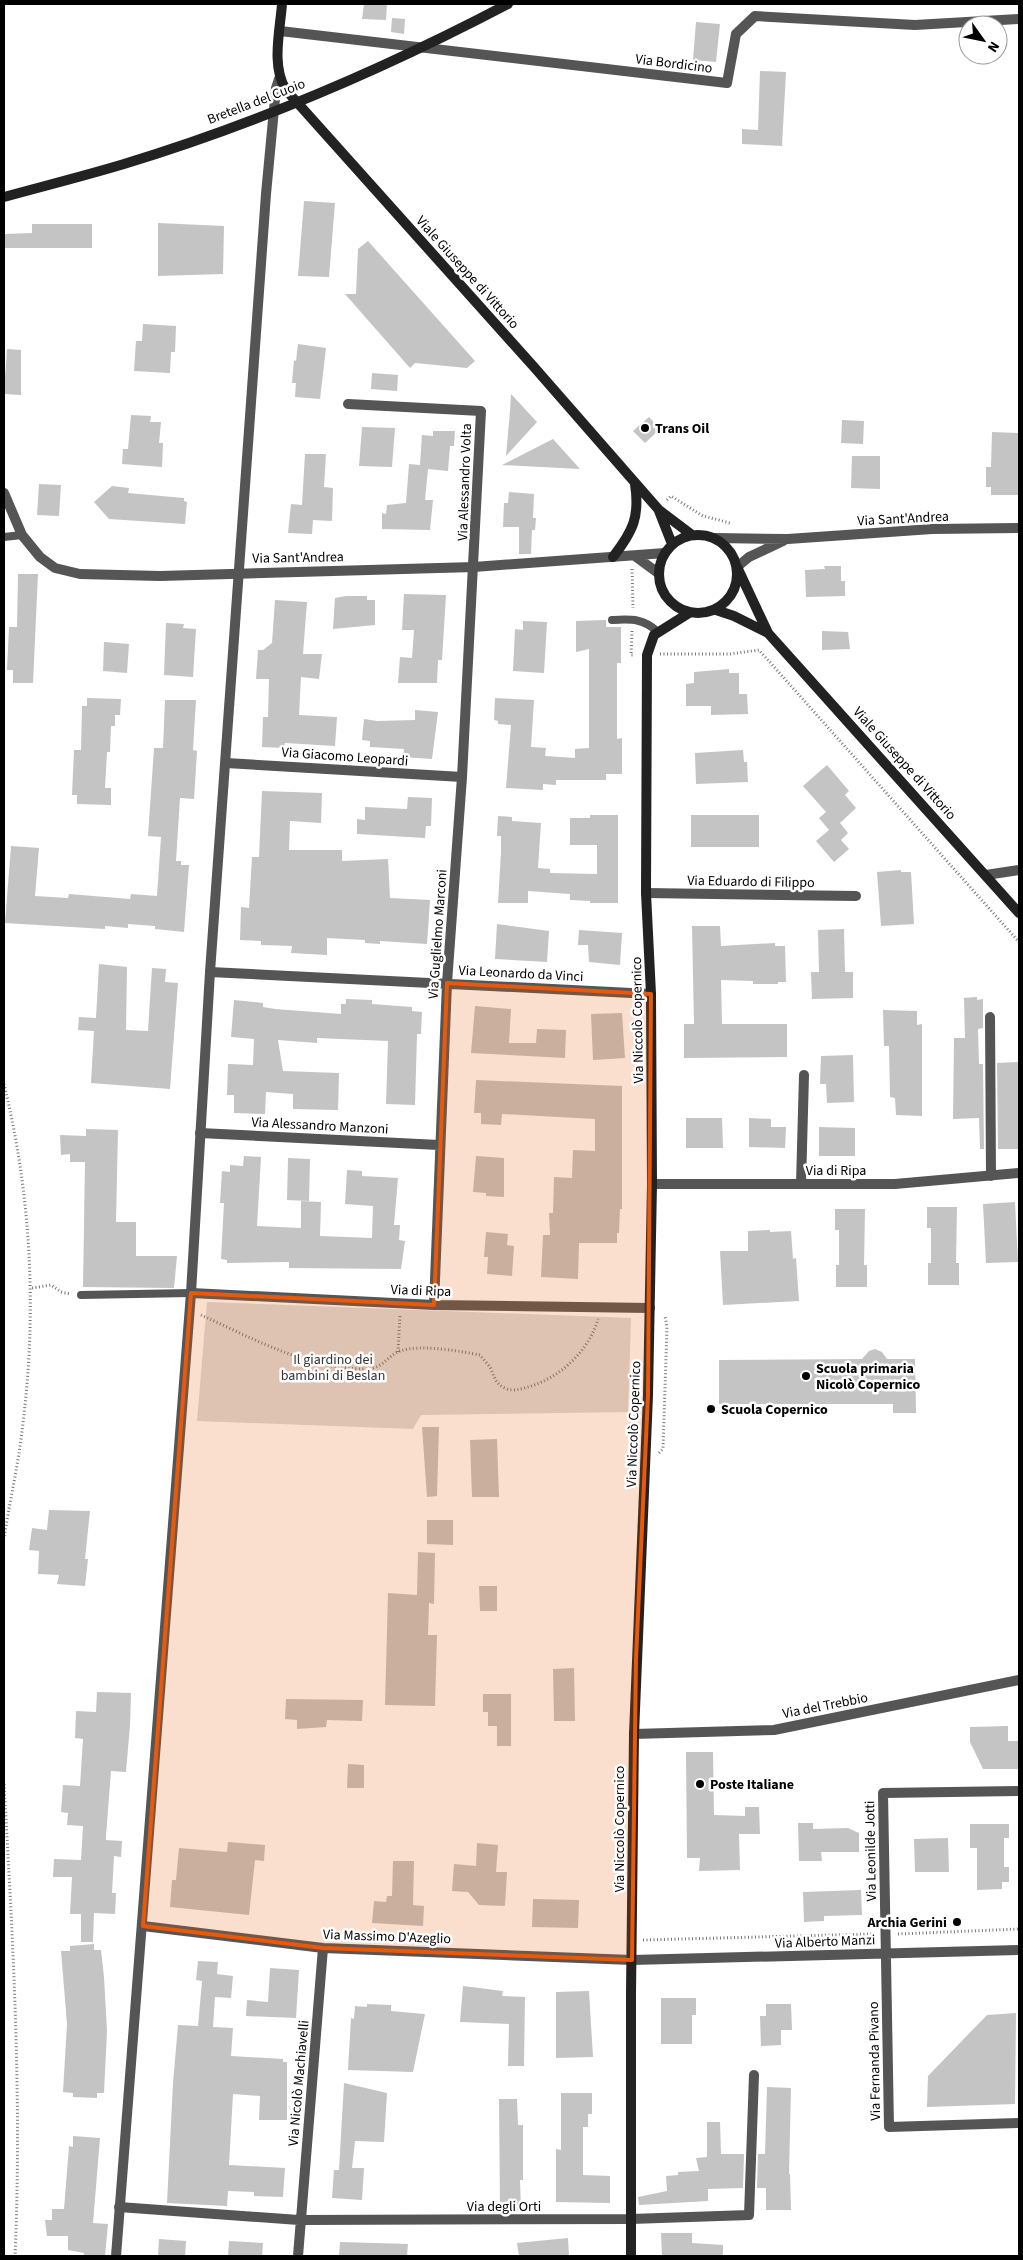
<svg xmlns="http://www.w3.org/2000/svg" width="1023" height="2260" viewBox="0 0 1023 2260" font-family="'Source Sans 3',sans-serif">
	<rect width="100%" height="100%" fill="#fff"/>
	<path fill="#dcdcdc" d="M207,1302L631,1318L628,1412L421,1415L413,1429L197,1421Z"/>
	<path fill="#c4c4c4" d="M364,4H387L386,20L362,19Z
		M392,18L405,19L404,34L391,32Z
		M696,22L720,24L716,62L693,60Z
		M760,71L786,72L782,146L742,144V129L758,130Z
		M304,201L335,203L329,277L298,276Z
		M158,223L224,226L223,274L158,276Z
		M32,224H92V248H4V234L32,233Z
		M368,241L475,361L467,368L415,363L410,368L345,294H356L358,249Z
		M143,324L176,326L175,352H171L170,373L134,371L136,341H142Z
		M298,344L326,348L320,399L295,397L296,383H292L294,360L296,361Z
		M7,349L21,350V395L4,394Z
		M372,373L398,375L397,391L371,389Z
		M511,394L537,422L506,456L510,411Z
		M131,415L151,416L150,422H161L159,443H163L162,467L122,464L123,449H128Z
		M649,417L660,429L645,443L633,431Z
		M842,420L864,421L863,444L841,443Z
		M362,427L395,428L392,467L359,466Z
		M433,431H455L454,446H450L448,471L428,469L425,500H433L430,530L382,529V513L386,514L387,505L406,503L409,464L420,465L422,435L433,436Z
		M992,432L1019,433V495H991V487H986V467H991Z
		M553,439L580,469L502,465Z
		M305,454H326L324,487L333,488L332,521L313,520L312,534L288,533L291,504L302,505Z
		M852,456H880V489L851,488Z
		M39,484L61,485L59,516L37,515Z
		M112,486L129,488L128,493L184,498V501L187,502L185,524L109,519L94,502Z
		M509,492L534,494L533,518H536L535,530H532L531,554H519V527H503L504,503H508Z
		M824,566H841V581H845V596L806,597L805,570L825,569Z
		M18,574H38L33,683H13V670H7L9,627H17Z
		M404,594L446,595L442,660H438L437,683H398L400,657L412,658L414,630H402Z
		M346,596H367V600H375V625L333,629L335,598Z
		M275,600L307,602L303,654H322L319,679L301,677L299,715L337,717L335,746L285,743L284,748L262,747L263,717H268L269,679H256L258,650H263L272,643Z
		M606,620V627H621V663H617V739L622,738V774H606V780H556V785L543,784V790L506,788L511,725L498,724V721L494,720L495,698L534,700L531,747L546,748L545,756L575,758V749L589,748V649L576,652V621Z
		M523,621L547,622L544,673L513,671L515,629L523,630Z
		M166,623L184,624L183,628L196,629L193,677L164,675Z
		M822,631L848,632L850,649L822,650Z
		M104,642L129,644L127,673L103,671Z
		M729,669V673H739V694H747L748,714L711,715V706H686V684L694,683V672Z
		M87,698L121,699L120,715H115V726H111L110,752H107L105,788H111V805L77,804V795H72L74,750H81L82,706H87Z
		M165,700H196L193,750L197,751L194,799L180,798L176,861H181V865H189L184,932L155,929V926L128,924V928L105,926V929L5,923L11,846L39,848L35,896L68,898L69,894L130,899L131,894L157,896L161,837L148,836L154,748H163Z
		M415,710L438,712L432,759L403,757L404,749L370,747V741L362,740L364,719L377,721L415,720Z
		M743,750L744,762H747L748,782L696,784L695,753Z
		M827,765L849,791L845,795L856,808L840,823L848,833L841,840L849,849L834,862L816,841L829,830L819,818L826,812L803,786Z
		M262,791L322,793L321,823L290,821L289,850H342V861L388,859L390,898L430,900L427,944L380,941V944L365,943V940L327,938V955L291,953L292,946L261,945V941L240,940L241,907L249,908L252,857H259Z
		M408,797L432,798L431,826H426L425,838L357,834V819L365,820V807L407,809Z
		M590,815H618V903H590V901L570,900V894L528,891V903H498L501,853V836H497L498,816L512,817V821L541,823L538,868L550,869V873L597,874V845H570V818H590Z
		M691,815H759V847H691Z
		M901,870V872H911L914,924L881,926L877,872Z
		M497,924L549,931L547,962L495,959Z
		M692,926H720L721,946L775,943V946H785L786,982H778V984H753V981L721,980L722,1024H787V1057L684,1058V1024H694Z
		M844,929L845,972H853V998L812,999L811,972H819L818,930Z
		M579,930L622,933L620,965L589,962L588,945H578Z
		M99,964L127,967L126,1030L148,1031L152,968L166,969L165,982L178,983L170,1089L91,1083L94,1031L78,1030L79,1017L96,1018Z
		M977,997V1000L983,999V1028L978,1029L979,1064H983L984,1149H980L979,1118L953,1119L954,1038H965L964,998Z
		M346,999L372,1000V1004L412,1007V1011L422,1012L421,1034H417L415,1105L386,1104L388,1041L317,1038V1043L278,1040L283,1071L339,1073L338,1110L293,1109V1094L266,1092L265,1114L234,1113V1095H227L228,1064L253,1065L254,1039L231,1037L234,1000L263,1003V1007L275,1009L341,1014V1004H346Z
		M475,1006L511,1009L509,1043H536L537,1029L566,1030L565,1058L471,1053Z
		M883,1010L917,1011V1025L922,1024V1116L896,1115L895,1098L890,1097L889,1046H884Z
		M622,1013L625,1058L593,1060L591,1014Z
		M853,1055L854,1102L827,1103L826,1084H820L821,1056Z
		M1019,1062V1149H998L997,1063Z
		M476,1080L622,1086V1209H620L619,1233H617V1243H579L578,1279L541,1277L543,1235H550L549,1213H553L554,1177L572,1178L573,1150L595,1151V1119L502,1114L501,1125L481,1124V1113H474Z
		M686,1118H722L723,1148H686Z
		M749,1118L771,1119V1127H786L785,1148L749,1147Z
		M819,1127L855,1128V1156H819Z
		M86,1129L118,1130L116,1222H136V1256H177L174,1288L83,1287L85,1162H70V1154L61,1155L60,1135L86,1136Z
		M244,1156L261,1157L257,1226L301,1228V1201L321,1202L320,1236L372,1238L373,1206L345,1204L347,1170L362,1171V1176L398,1178L394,1225H400L399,1240L405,1241L401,1269L289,1268V1262L227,1263V1260L221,1259L224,1203H220L222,1171L230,1172V1165L243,1166Z
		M476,1156L504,1158V1197L486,1196V1193L473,1192Z
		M288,1158L310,1159L309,1201L287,1200Z
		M1015,1202L1018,1262L986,1263L983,1204Z
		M927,1207H957L956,1263H959V1285H928V1263H931V1228H927Z
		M835,1209H865L864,1265H867V1287H836V1265H839V1230H835Z
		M770,1230V1232L791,1231L793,1259L796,1258L799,1301L723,1305L720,1251H748V1231Z
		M486,1232L508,1234L507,1245L514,1246L512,1276L487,1274L488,1257H484Z
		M875,1349L882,1352L887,1359H915L916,1413H893V1404H719V1360L862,1359L869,1351Z
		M422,1427H439L437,1496L427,1497Z
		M497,1439L499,1497H472L470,1440Z
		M49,1510L90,1511L85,1559H88L85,1586L57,1584L59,1575L38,1574L39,1551L29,1550L32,1528L47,1530Z
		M427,1520H453V1545L427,1544Z
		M418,1552L435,1553L434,1604L429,1603L428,1635H437L435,1706L385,1705L388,1593L417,1595Z
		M479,1586H497V1611H480Z
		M574,1668L575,1721H554L553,1669Z
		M97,1692L131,1693L130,1725L126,1772L111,1771L106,1836V1840L122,1841L121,1857L114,1856L112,1893H116L115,1914L94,1913L93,1942H81V1914H70L72,1877H53L54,1859L81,1860L83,1826L67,1825L68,1813L61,1812L63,1785L80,1786L83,1739L75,1738L76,1711L96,1712Z
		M483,1694H511V1746H497V1726H488V1712H483Z
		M286,1699L363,1700L362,1721L327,1720L326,1727L297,1729V1720L285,1719Z
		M1008,1726V1741H1019V1769H983L970,1742V1727Z
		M686,1752H713L714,1815L745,1816V1807H759L760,1834H739L740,1870L699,1871L700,1858H687Z
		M348,1764L364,1765V1788H347Z
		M798,1823H813V1829L848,1828L859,1833V1852H821L822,1861H799Z
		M970,1824H1009V1838H1004V1867H1009V1882H1002V1889L977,1890V1848H970Z
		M948,1838L949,1872H915L914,1839Z
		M228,1842L265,1845L264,1861L255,1860L249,1915L170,1907L172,1880H176L179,1848L227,1852Z
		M477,1843L498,1845L496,1872H507L505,1906L479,1905L468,1892L452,1891L454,1864L476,1866Z
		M393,1861H414L413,1905L424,1906L423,1926L372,1923L374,1901L386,1902L387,1896H392Z
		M861,1890L862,1915L824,1916V1921L804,1922L803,1892Z
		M533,1899L579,1900L578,1928L532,1927Z
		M94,1944V1950H101L104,1977L107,2031L104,2093H97V2098L73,2097V2093L63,2092L67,2024L61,1951H70V1946Z
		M198,1961L218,1962L217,1974L233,1976L231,1998L215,1997L213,2027L233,2028L231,2056L283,2059V2062H287V2120H259L260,2096L233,2094L229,2165L285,2168L283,2197L254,2196V2192L228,2191L227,2206L167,2203L173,2083L178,2025L198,2026L202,1981L196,1980Z
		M270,1968L299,1970L296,2018L246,2016L247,2000L268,2002Z
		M463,1986L503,1991L502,1996L525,1997L524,2066H508L509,2024L460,2022Z
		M589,1991L593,2057L556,2058V1992Z
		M661,1998H696V2015H692V2044H661Z
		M367,2004L391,2005V2011L425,2014L413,2072L348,2070L351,2018L354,2019L355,2006L367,2007Z
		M766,2004H791L792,2030H781V2045L761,2046L760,2016H766Z
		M1016,2013L1015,2104L927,2107L928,2076L987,2015Z
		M344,2083L387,2093L384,2142L355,2141L352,2168H364L362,2200L332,2198L334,2170H339Z
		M767,2087L791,2088L789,2174H790L791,2210H766V2188H757L758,2154H765Z
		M561,2093H592V2114H588V2127H583V2175L610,2176V2203L556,2202V2149L561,2150Z
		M499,2099H517L518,2125H523V2180H520L521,2210L500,2211Z
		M707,2122H720L721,2154H744L743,2188L708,2189V2201L639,2205L638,2197L667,2191L666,2176L678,2175V2172L699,2171L696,2158L707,2157Z
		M73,2136L100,2138L93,2223L108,2224L105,2256H84V2253L68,2250V2236H47L45,2220H52V2209H64L69,2146L73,2147Z
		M661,2233H692V2243L723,2245V2256H662Z
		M568,2238L569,2256H519L517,2243Z
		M159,2239L186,2241L185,2256H158Z
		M229,2241L263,2243L262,2256H228Z
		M340,2242L408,2244L407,2256H339Z"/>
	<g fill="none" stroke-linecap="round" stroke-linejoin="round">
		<path stroke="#777" stroke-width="3" stroke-dasharray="1 2.5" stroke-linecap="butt" d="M667,500L671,496L703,516L730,523
			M632,569L633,608
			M632,631L631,655H634
			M660,654H730L759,650L1019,942
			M4,1084C31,1195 37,1309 23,1423C19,1461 10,1500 4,1538
			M32,1288L51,1285L61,1292L70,1294
			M201,1315C252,1338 309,1370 367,1369C384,1368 388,1355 400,1351C420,1344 459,1351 480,1355C483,1359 487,1363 490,1367C494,1375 495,1384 505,1388C513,1392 520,1389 528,1387C560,1378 589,1351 598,1319
			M398,1352L400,1315
			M659,1453L663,1449L667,1327L665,1316
			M4,1784C13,1941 22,2099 15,2256
			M898,1934L1019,1929
			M643,1940L872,1934"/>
		<path stroke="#555" stroke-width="8" d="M4,537L22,535
			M612,620C631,619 643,618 658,632
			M81,1295L191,1293"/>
		<path stroke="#555" stroke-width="10" d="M280,31L727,83L736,34L755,16L915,25L1019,19
			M348,404L481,411L462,777L447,983L434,1305
			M4,493L22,535L40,557L55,568L80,574L160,576L474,567L665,553
			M635,556L658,573
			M226,763L462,777
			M986,875L1019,870
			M646,893L856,896
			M210,972L651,994
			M990,1017L991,1176
			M200,1133L439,1145
			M652,1184H895L1019,1173
			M801,1184L804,1075
			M191,1293L434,1305L650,1308
			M634,1734L774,1730L1019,1680
			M1019,1791L883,1793L889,2127L1019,2123
			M143,1926L323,1948L632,1960L1019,1950
			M119,2207L299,2220L631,2219L749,2215L754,2075
			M298,2256L323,1948"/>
		<path stroke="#555" stroke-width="10" d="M715,538L788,539L932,529L1019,528
			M737,567L749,557L783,541
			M116,2256L191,1293L210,972L266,194L276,88L279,79"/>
		<path stroke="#222" stroke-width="10" d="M282,4C280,31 271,66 286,90L534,367L659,510L692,535
			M659,511L672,544
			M659 574a39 39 0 1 1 78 0a39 39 0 1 1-78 0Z
			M613,557C633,531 640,517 635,484
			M737,567L768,633L1019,913
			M716,610L734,616L768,633
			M631,2256V1994L634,1734L648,1395L652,1184L651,994L646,893L647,655L654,635L689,613"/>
		<path stroke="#222" stroke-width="10" d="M4,197C44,186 84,176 124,164C256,124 386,68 508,4"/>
	</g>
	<path fill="#e8590c" fill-opacity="0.2" stroke="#e8590c" stroke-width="4" stroke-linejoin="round" d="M447,983L651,994L648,1395L636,1659L632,1960L323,1948L143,1926L191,1293L434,1305Z"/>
	<g fill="#000" stroke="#fff" stroke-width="2">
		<circle cx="645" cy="428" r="5"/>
		<circle cx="806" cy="1376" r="5"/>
		<circle cx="711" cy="1409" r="5"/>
		<circle cx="700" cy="1784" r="5"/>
		<circle cx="957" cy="1922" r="5"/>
	</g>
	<g text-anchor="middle" stroke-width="5" stroke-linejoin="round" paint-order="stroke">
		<g font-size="14" fill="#000" stroke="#fff">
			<text transform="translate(674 63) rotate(7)" y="5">Via Bordicino</text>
			<text transform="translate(256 101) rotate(-21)" y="5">Bretella del Cuoio</text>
			<text transform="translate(468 272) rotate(48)" y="5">Viale Giuseppe di Vittorio</text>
			<text transform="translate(464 482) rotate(-88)" y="5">Via Alessandro Volta</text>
			<text transform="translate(903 518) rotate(-3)" y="5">Via Sant'Andrea</text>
			<text transform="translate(298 557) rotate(-1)" y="5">Via Sant'Andrea</text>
			<text transform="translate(345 756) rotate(4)" y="5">Via Giacomo Leopardi</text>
			<text transform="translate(905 763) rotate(48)" y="5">Viale Giuseppe di Vittorio</text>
			<text transform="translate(751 881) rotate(1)" y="5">Via Eduardo di Filippo</text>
			<text transform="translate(437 934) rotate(-86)" y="5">Via Guglielmo Marconi</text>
			<text transform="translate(521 973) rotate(3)" y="5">Via Leonardo da Vinci</text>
			<text transform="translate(637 1020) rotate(-91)" y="5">Via Niccolò Copernico</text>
			<text transform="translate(320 1125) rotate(3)" y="5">Via Alessandro Manzoni</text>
			<text x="836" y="1175">Via di Ripa</text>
			<text transform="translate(421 1290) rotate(2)" y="5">Via di Ripa</text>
			<text transform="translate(633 1424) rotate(-88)" y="5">Via Niccolò Copernico</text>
			<text transform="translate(825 1705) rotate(-11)" y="5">Via del Trebbio</text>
			<text transform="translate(619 1829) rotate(-90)" y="5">Via Niccolò Copernico</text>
			<text transform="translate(870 1851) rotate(-91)" y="5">Via Leonilde Jotti</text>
			<text transform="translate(387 1936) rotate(2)" y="5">Via Massimo D'Azeglio</text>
			<text transform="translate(825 1941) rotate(-2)" y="5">Via Alberto Manzi</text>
			<text transform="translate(874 2061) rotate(-91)" y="5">Via Fernanda Pivano</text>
			<text transform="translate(298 2083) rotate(-85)" y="5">Via Nicolò Machiavelli</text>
			<text x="504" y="2211">Via degli Orti</text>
		</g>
		<g font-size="14" font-weight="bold" fill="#000" stroke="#fff" text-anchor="start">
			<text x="655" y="433">Trans Oil</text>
			<text x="816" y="1373">Scuola primaria<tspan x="816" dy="16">Nicolò Copernico</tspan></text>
			<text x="721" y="1414">Scuola Copernico</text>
			<text x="710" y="1789">Poste Italiane</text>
			<text x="947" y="1927" text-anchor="end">Archia Gerini</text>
		</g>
		<g font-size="14" fill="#333" stroke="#fff">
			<text x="333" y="1364">Il giardino dei<tspan x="333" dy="16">bambini di Beslan</tspan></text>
		</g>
	</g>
	<rect width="1023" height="2260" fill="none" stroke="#000000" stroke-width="10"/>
	<g transform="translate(983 40) rotate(123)"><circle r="24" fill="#ffffff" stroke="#999999"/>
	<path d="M0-4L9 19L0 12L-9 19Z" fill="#000000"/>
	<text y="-8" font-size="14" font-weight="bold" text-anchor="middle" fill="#000000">N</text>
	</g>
</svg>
